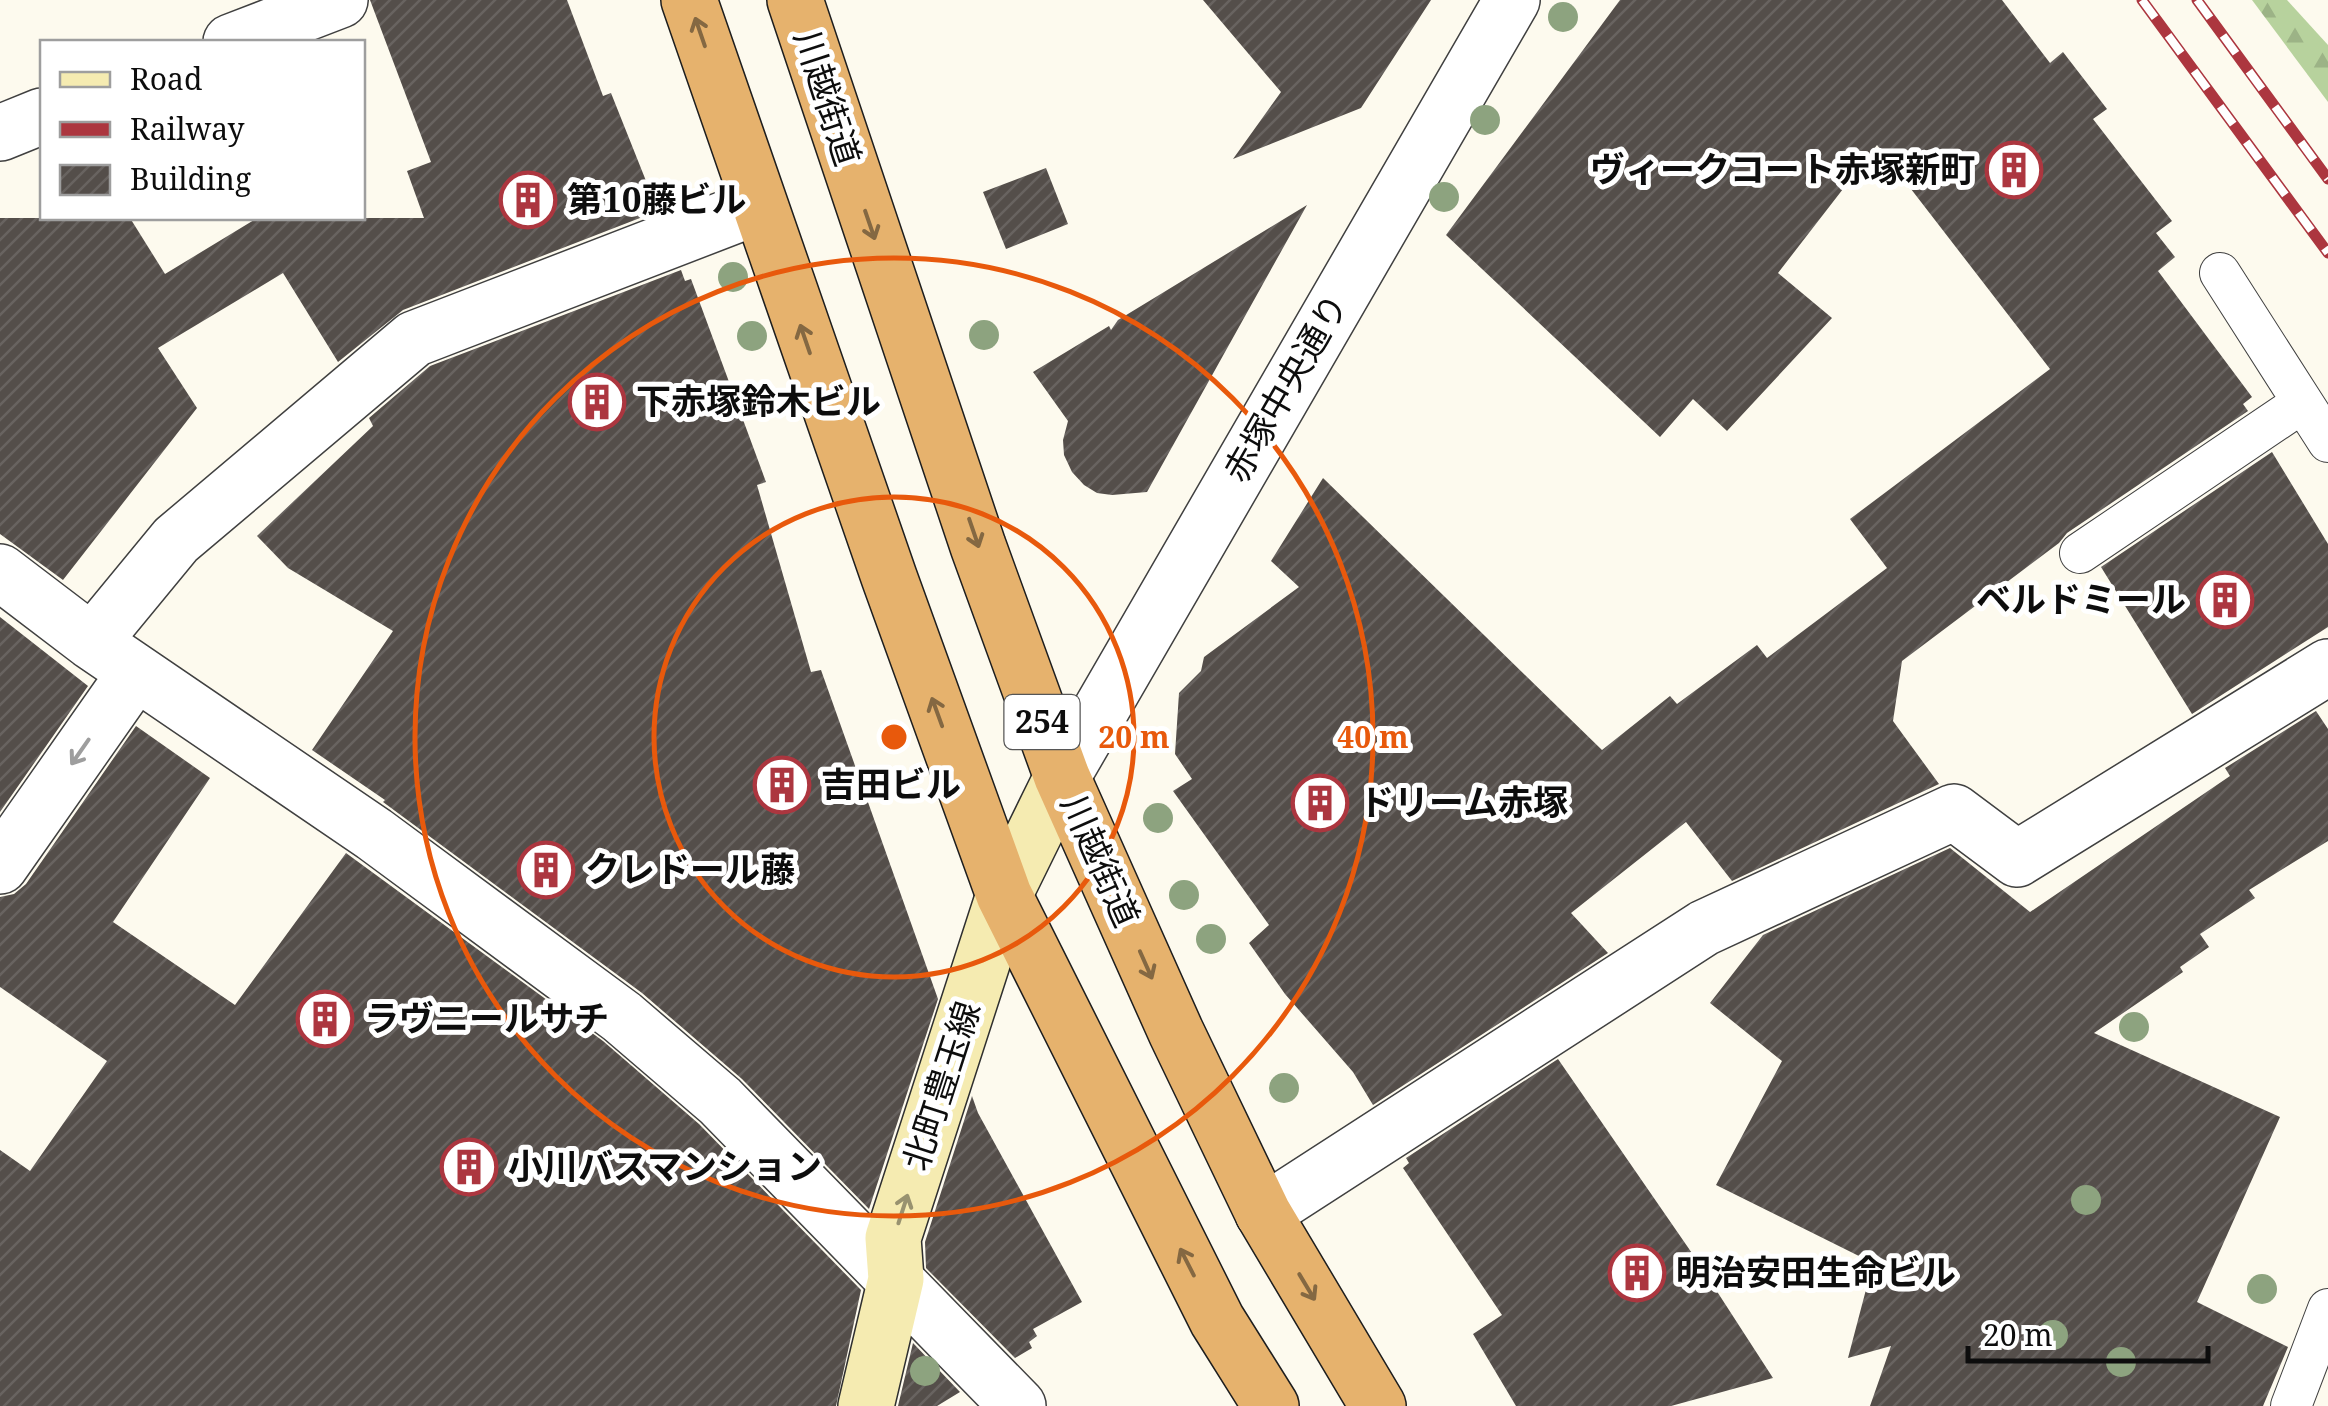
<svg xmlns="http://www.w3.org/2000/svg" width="2328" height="1406" viewBox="0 0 2328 1406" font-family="'Noto Serif','Noto Sans JP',serif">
	<defs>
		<pattern id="forest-firs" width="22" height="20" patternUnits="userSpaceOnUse" patternTransform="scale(2.5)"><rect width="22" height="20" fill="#b7d29d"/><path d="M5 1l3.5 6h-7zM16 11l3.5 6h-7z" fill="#9cb386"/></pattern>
		<pattern id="building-hatch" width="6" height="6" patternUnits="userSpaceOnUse" patternTransform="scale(2.5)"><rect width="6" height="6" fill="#544e4a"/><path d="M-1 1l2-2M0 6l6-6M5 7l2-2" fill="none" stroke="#686360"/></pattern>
	</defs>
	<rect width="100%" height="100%" fill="#fdfaee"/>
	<path fill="url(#forest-firs)" d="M2252,0H2287L2328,45V102Z"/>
	<path fill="url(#building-hatch)" d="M370,0H567L603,96L611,93L658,211L403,310L338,362L283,273L158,348L197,408L63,580L0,534V218H130L165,274L254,220L252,218H424L407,171L431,162Z
		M1203,0H1431L1361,108L1233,159L1281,92Z
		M1620,0H2002L2050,63L2063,52L2107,109L2093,119L2172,221L2156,233L2175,257L2158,271L2252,397L2243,404L2248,411L2067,533L2059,543L1902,661L1893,721L1939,784L1732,881L1686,822L1571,913L1608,953L1373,1105L1353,1072L1285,994L1249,943L1269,925L1173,791L1192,779L1175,754L1179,693L1201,671L1204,657L1299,587L1271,561L1323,478L1602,750L1670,696L1677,704L1757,645L1767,658L1887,568L1850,519L2050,369L1877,145L1778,273L1832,318L1727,431L1693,399L1660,437L1446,235Z
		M1046,168L1068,224L1006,249L983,192Z
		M1307,205L1147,492L1112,495L1097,493L1084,485L1072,472L1064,455L1063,440L1068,421L1033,372L1109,326L1111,330L1118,320Z
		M681,270L685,281L691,279L766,482L757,485L811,672L821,670L938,999L869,1209L742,1079L642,993L383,802L385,800L312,750L393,631L288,568L257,536L373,426L369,418L430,366Z
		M2272,452L2328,544V627L2192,714L2101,567Z
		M0,617L88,686L0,812Z
		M2316,711L2328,729V841L2249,890L2255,898L2200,934L2209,947L2180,967L2183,972L2094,1033L2280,1117L2197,1302L2288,1347L2263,1406H1870L1891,1346L1848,1358L1873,1263L1716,1185L1782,1061L1710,1003L1763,935L1950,848L2030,912L2230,776L2225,768Z
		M136,726L210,778L113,922L235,1005L346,853L603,1041L699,1124L861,1290L836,1406H0V1150L30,1171L107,1061L0,987V897L14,894L26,884Z
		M1558,1059L1696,1259L1773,1378L1671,1406H1516L1473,1334L1502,1315L1403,1168L1409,1163L1406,1158Z
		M972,1096L978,1113L1082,1302L1033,1329L1037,1336L1029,1342L1032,1348L1015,1358L926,1268L925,1242Z
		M913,1343L960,1392L937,1406H898Z"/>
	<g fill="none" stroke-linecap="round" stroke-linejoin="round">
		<g stroke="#404040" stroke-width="42">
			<path id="service" d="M2220,273L2328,442
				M2080,553L2302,403
				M2291,1406L2328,1309"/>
		</g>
		<g stroke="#404040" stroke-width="58">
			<path id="minor" d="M231,42L340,0
				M0,133L42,116
				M0,572L92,642L374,834L622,1017L720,1101L1018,1406
				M92,642L176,540L414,339L759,206
				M0,866L136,672
				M1263,1213L1704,928L1954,812L2017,859L2328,667"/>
		</g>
		<g stroke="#404040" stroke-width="58">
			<path id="tertiary" d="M1062,777L1512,0"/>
		</g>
		<g stroke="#2f2f2f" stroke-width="58">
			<path id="secondary" d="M866,1406L896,1279L893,1238L1004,895L1062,777"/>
		</g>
		<g stroke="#1e1e1e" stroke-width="58">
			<path id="trunk" d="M689,0L889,577L1004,895L1217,1320L1271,1406
				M795,0L978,546L1062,777L1176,1032L1263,1213L1378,1406"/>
		</g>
		<use href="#service" stroke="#fff" stroke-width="40"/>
		<use href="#minor" stroke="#fff" stroke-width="55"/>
		<use href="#tertiary" stroke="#fff" stroke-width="55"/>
		<use href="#secondary" stroke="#f5ebb1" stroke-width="55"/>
		<use href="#trunk" stroke="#e6b26d" stroke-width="55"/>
		<g stroke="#ac363f" stroke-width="11">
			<path id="rail" d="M2142,0L2328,253
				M2197,0L2328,179"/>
		</g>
		<use href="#rail" stroke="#fff" stroke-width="8" stroke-dasharray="22" stroke-linecap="butt"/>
	</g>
	<g fill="#8da37f">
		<circle cx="1563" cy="17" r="15"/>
		<circle cx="1485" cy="120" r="15"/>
		<circle cx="1444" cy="197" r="15"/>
		<circle cx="733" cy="277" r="15"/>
		<circle cx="984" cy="335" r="15"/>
		<circle cx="752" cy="336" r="15"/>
		<circle cx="1158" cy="818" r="15"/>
		<circle cx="1184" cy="895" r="15"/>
		<circle cx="1211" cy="939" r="15"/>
		<circle cx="2134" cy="1027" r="15"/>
		<circle cx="1284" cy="1088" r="15"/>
		<circle cx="2086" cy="1200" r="15"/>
		<circle cx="2262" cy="1289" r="15"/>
		<circle cx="2053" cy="1335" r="15"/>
		<circle cx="2121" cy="1362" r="15"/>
		<circle cx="925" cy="1371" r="15"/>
	</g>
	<defs><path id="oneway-shaft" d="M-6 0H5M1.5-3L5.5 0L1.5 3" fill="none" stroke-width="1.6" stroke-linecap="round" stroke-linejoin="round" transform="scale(2.5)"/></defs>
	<g stroke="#846842">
		<use href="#oneway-shaft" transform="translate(700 32) rotate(-109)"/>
		<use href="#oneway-shaft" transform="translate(870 225) rotate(71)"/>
		<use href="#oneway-shaft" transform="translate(805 339) rotate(-109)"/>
		<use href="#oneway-shaft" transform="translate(974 533) rotate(71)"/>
		<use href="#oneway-shaft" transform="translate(937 712) rotate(-110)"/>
		<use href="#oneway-shaft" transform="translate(1146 965) rotate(66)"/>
		<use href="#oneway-shaft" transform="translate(1187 1262) rotate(-117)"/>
		<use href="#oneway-shaft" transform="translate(1307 1287) rotate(59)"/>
	</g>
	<use stroke="#9e9e9e" href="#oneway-shaft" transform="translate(80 752) rotate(125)"/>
	<use stroke="#98926f" href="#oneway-shaft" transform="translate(903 1209) rotate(-72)"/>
	<g fill="none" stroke="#e8590c" stroke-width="5">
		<circle cx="894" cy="737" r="240"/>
		<circle cx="894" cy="737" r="479"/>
	</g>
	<defs>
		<g id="building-ring" transform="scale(2.875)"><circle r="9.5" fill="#fff" stroke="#ac363f" stroke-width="1.5"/><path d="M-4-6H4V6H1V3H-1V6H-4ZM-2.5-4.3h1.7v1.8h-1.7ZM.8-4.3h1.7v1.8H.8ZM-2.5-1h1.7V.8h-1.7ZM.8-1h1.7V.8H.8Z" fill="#ac363f"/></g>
	</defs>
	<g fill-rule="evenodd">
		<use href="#building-ring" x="2014" y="170"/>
		<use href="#building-ring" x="528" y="200"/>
		<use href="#building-ring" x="597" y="402"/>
		<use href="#building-ring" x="2225" y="600"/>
		<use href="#building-ring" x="782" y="785"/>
		<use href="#building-ring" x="1320" y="803"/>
		<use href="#building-ring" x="546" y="870"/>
		<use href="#building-ring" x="325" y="1019"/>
		<use href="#building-ring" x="469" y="1167"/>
		<use href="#building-ring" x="1637" y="1273"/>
	</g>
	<g text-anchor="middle" stroke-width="10" stroke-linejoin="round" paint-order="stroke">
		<rect fill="#fff" stroke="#565656" stroke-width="2.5" x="1004.5" y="695" width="75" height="54" rx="8"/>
		<g font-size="32" font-weight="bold" fill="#0d0d0d">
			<text x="1042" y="733">254</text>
		</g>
		<g font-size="35" fill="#0d0d0d" stroke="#fff">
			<text transform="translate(827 98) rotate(72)" y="12">川越街道</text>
			<text transform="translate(1286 388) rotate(-60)" y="12">赤塚中央通り</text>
			<text transform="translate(1100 861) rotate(66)" y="12">川越街道</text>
			<text transform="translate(942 1086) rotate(-72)" y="12">北町豊玉線</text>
		</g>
		<g font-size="35" font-weight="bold" fill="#0d0d0d" stroke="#fff" text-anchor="start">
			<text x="1975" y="182" text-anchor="end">ヴィークコート赤塚新町</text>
			<text x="567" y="212">第10藤ビル</text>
			<text x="636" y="414">下赤塚鈴木ビル</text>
			<text x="2186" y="612" text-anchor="end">ベルドミール</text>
			<text x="821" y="797">吉田ビル</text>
			<text x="1359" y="815">ドリーム赤塚</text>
			<text x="585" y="882">クレドール藤</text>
			<text x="364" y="1031">ラヴニールサチ</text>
			<text x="508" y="1179">小川バスマンション</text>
			<text x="1676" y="1285">明治安田生命ビル</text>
		</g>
	</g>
	<circle cx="894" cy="737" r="15" fill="#e8590c" stroke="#fff" stroke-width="5"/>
	<g font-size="30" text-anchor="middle" font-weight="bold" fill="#e8590c" stroke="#fff" stroke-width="10" stroke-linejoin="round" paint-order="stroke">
		<text x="1134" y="748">20 m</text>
		<text x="1373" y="748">40 m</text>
	</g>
	<rect x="40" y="40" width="325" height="180" fill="#ffffff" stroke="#9e9e9e" stroke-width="2.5"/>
	<rect x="60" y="72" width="50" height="15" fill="#f5ebb1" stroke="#9e9e9e" stroke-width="2.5"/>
	<text x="130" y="90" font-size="30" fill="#0d0d0d">Road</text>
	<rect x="60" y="122" width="50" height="15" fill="#ac363f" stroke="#9e9e9e" stroke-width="2.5"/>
	<text x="130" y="140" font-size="30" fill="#0d0d0d">Railway</text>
	<rect x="60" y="165" width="50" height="30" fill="url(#building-hatch)" stroke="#9e9e9e" stroke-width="2.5"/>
	<text x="130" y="190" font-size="30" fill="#0d0d0d">Building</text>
	<path d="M1968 1346v15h240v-15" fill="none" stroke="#0d0d0d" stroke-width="5"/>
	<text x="1983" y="1346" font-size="30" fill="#0d0d0d" stroke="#ffffff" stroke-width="8" paint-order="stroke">20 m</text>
</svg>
